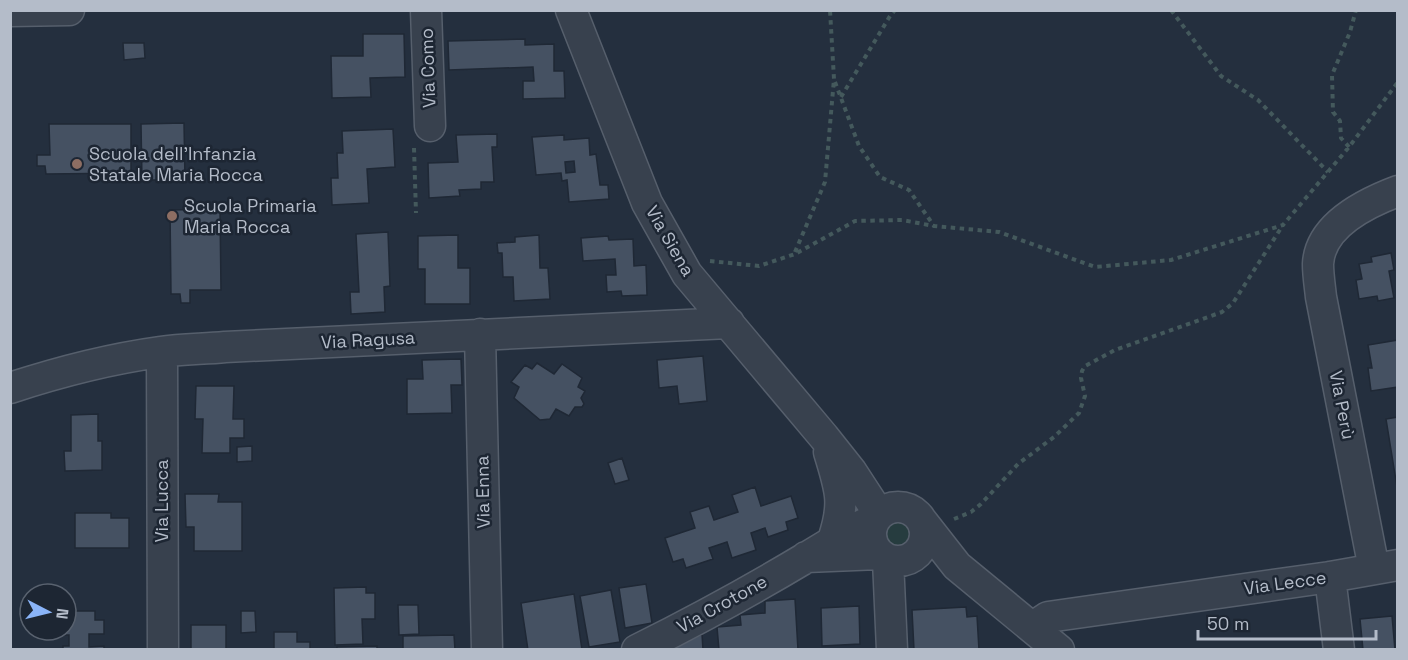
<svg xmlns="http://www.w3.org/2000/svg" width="1408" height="660" viewBox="0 0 1408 660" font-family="'Space Grotesk',sans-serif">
	<rect width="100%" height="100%" fill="#242f3e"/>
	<path fill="#263c3f" d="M899,514L909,518L917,537L912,547L899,553L880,542L878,533L889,516Z"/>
	<path fill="#455162" stroke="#1f2835" stroke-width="1.5" fill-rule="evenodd" d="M363,34H404L405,77L370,78L371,97L332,98L331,56H363Z
		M525,39V45L554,44V71H564L565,98L523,99V81H534L533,67L449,70L448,41Z
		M123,43H144L145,58L124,60Z
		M184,123L185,180H142L141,124Z
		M49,124H131V173L46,174L45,166H37V155H50Z
		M393,129L395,167L367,169L369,203L332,205L331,178H338L337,153H343L342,131Z
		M497,134V147H492L494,182H481V189L459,190L460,196L429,198L428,163L458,162L456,135Z
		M564,135V140L589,138L590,155L596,154L600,185H608L609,199L569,202L567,180L562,181L561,173L536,175L532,137ZM574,161L575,172L566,173L565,162Z
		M220,209L221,290H190V303H181L180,294H171L170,210Z
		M388,232L390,286L384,287L385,312L351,314L350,292H359L356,234Z
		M458,235V268H470V304H425V269H418V236Z
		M539,235L540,268H548L550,299L514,301L513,277H503L502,253H498L497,243L515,242V237Z
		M608,236L609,240L633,239L634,266L646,265L647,295L622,296L621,291L607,292L606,275H616L615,259L583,261L581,238Z
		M1391,253L1394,270L1389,271L1394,298L1378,301L1377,296L1359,299L1356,280L1362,279L1359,264L1372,262L1371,257Z
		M1398,340V387L1371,391L1368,368H1372L1368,345Z
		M703,356L707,401L679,404L677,386L659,388L657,360Z
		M461,359L462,385H451L452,413L407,414V379H423L422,360Z
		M537,363L554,374L562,364L582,378L578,387L585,391L581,398L584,404L582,407H575L569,416L556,409L550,419L540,420L514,398L519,387L511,382L525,365L532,369Z
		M196,386H234L233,419H244V438H230V453H202L203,419H195Z
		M98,414V441H102V470L65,471L64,451H71V415Z
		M1398,417V493L1386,419Z
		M252,446V461L237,462V447Z
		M622,458L629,480L615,484L608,463Z
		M755,487L761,506L791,496L798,518L786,522L788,530L768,537L765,528L751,533L756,550L732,558L727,542L709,548L713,559L686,568L683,559L673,562L665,538L695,528L690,512L709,506L714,520L738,512L732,495Z
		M185,494H219L218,502H242V551H194V527H186Z
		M75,513H111V518H129V548H75Z
		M646,584L652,623L625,628L619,588Z
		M366,587V593H375V619H362L363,644L335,645L334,588Z
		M611,590L620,642L589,647L580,596Z
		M574,594L582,650H528L521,603Z
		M795,599L798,650H719L717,627L741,625L740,615L765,613V601Z
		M398,605H418L419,634L399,635Z
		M859,606L860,644L822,646L821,608Z
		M966,607L967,617L977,616L979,650H914L912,610Z
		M66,611H95V620H104V634H89V647L104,646V650H63V646H69V635H62V630H66Z
		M241,611H255L256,632L241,633Z
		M1392,616L1395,650H1363L1360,619Z
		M191,625H226V650H191Z
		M274,632H297V642H310V650H274Z
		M702,634L703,650H669Z
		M454,635L455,650H403V636Z
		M377,646V650H337V647Z"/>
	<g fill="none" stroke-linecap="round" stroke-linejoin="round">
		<g stroke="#565f6c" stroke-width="33">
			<path id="minor" d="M426,10L430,126
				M571,10L647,203L687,274L824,437L851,471L879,514
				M10,11L69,10
				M480,334L487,650
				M162,352L163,650
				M10,388C59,372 109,359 160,352C182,349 204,349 225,347L729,323
				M829,452C840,489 846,502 833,540
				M871 534a27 27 0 1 1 54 0a27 27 0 1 1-54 0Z
				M921,520L957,566L1059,650
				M806,557L879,554
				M888,560L892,650
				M1374,569L1321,297C1320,287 1318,275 1318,264C1320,225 1366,203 1398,191
				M1330,577L1339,650
				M1033,627L1048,617L1330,577L1398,565
				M637,650C695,621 752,590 807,557C829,544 850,530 875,519"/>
		</g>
		<path stroke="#44595c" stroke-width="4" stroke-dasharray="4.5 4.5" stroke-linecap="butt" d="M1171,10L1221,76L1258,100L1328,172
			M835,82L859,146L880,177L909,190L934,226
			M841,97L890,16L895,10
			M1349,147L1341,138L1340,121L1333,112L1332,75L1350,32L1356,10
			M414,148L416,213
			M795,252L825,182L834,79L830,10
			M710,261L759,266L795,254L855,221L902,220L934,226L999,232L1095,267L1171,260L1283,225L1349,147L1398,82
			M954,519L971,512L981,504L1018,464L1054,437L1079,413L1085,396L1081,378L1082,371L1085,366L1115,350L1222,312L1233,303L1283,225"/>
		<use href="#minor" stroke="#38414e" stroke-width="30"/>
	</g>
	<g fill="#8d6e63" stroke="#1d2633" stroke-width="2">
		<circle cx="77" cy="164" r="6"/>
		<circle cx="172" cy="216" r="6"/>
	</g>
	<g text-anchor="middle" stroke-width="5" stroke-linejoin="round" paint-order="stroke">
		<g font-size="18" fill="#b4bcc9" stroke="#1d2633">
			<text transform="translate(428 68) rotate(-92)" y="6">Via Como</text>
			<text transform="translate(670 241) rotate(60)" y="6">Via Siena</text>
			<text transform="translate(368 340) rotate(-3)" y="6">Via Ragusa</text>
			<text transform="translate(1342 405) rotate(79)" y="6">Via Perù</text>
			<text transform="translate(483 492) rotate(-91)" y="6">Via Enna</text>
			<text transform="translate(162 501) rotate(-90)" y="6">Via Lucca</text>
			<text transform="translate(1285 583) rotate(-8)" y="6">Via Lecce</text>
			<text transform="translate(722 604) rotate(-29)" y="6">Via Crotone</text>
		</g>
		<g font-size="18" fill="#b4bcc9" stroke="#1d2633" text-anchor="start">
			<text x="89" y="160">Scuola dell'Infanzia<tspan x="89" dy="21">Statale Maria Rocca</tspan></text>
			<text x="184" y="212">Scuola Primaria<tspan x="184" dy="21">Maria Rocca</tspan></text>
		</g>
	</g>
	<rect width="1408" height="660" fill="none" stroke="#b4bcc9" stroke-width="24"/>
	<g transform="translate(48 612) rotate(97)"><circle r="28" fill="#1d2633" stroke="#59626f" stroke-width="1.5"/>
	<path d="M0-4.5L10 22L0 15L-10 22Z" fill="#8ab4f8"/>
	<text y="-9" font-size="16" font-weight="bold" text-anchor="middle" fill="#b4bcc9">N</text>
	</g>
	<path d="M1198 630v9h178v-9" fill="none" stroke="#b4bcc9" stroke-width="3"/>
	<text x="1207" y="630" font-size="18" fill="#b4bcc9" stroke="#1d2633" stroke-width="4.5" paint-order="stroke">50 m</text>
</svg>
